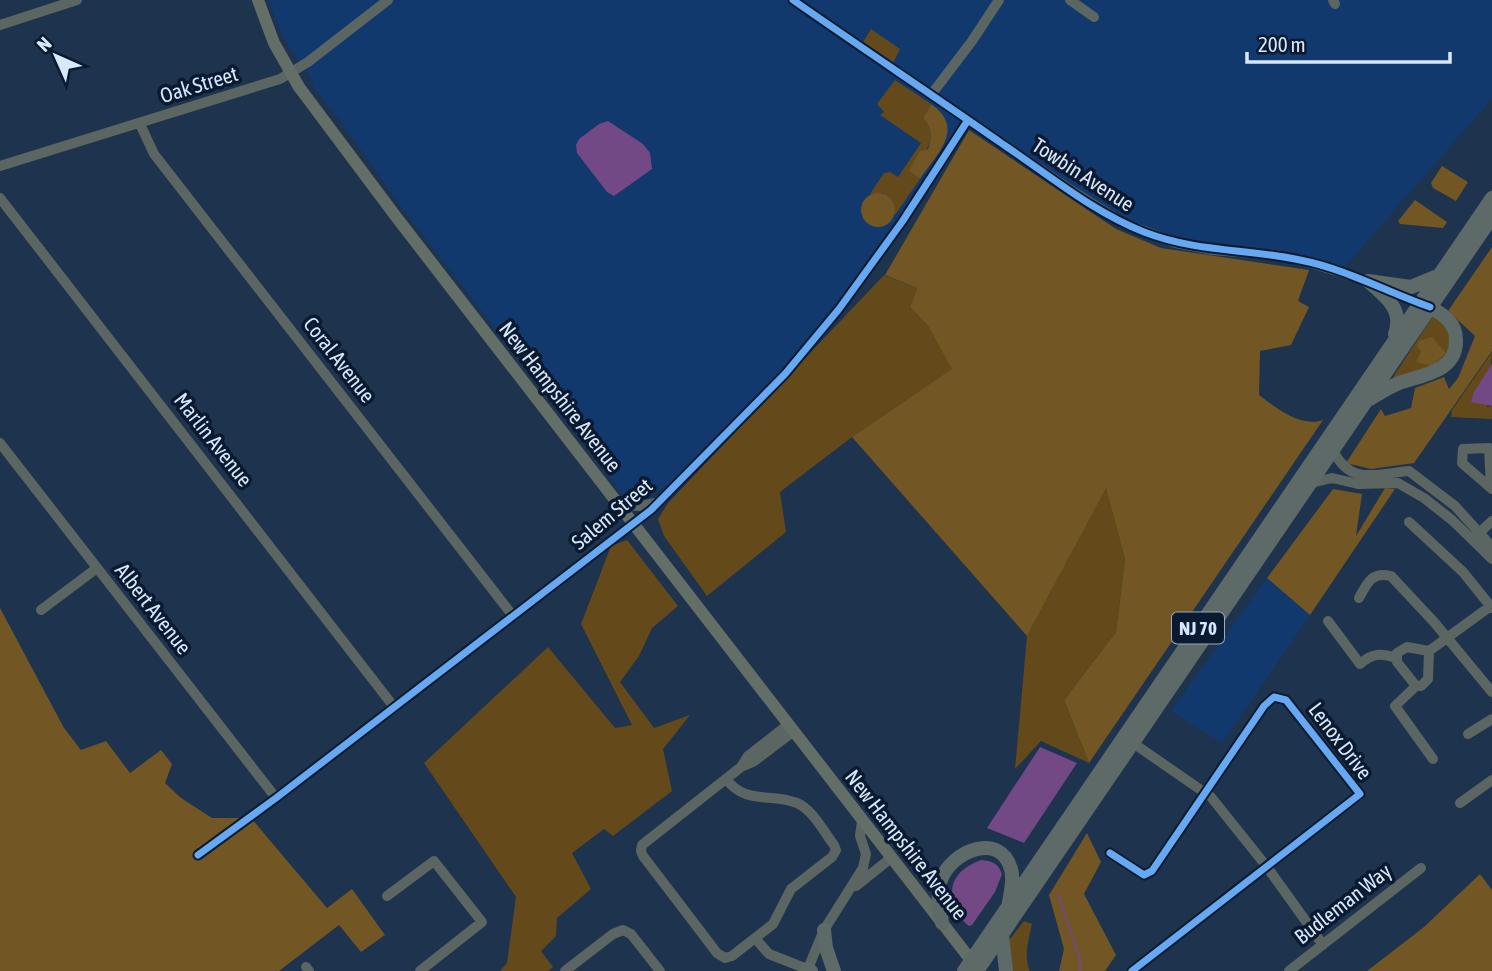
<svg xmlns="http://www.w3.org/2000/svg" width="1492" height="971" viewBox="0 0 1492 971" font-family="'Asap Condensed',sans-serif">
	<rect width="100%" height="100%" fill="#1e334e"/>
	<path fill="#11396e" d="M268,0H1492V99L1340,272L1304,261L1213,250L1143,231L968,120L839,309L689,470L646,500L635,502L625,497L406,213L344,126L315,89L311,78L283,38Z
		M1267,578L1310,615L1222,743L1171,711Z"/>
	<path fill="#644a1b" d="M871,29L900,49L893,63L863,42Z
		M895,80L931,104L923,118C941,140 924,153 909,171L920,179L895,215L894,203L883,193L870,194L884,173L890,172L898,177L921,143L880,115L884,112L877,104Z
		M884,275L917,288L910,307L928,326L953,369L852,437L780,492L786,532L707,596L664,536L658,519L668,503Z
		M1433,316L1447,326L1451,346L1440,363L1396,379L1393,377Z
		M1492,352L1487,407L1492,406V419L1451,417L1452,410Z
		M1106,487L1125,559L1116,632L1064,700L1089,763L1041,741L1015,769L1027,636Z
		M627,540L678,606L652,628L639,656L620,682L654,728L690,715L663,749L672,791L613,836L604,829L572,853L591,889L557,918L556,936L541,951L553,967L548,971H500L507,963L516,897L424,763L548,647L615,728L632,725L581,624L611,546Z
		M1024,921L1032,924C1029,939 1023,956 1030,971H1010L1006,944Z"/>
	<path fill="#725624" d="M931,104C966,128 937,154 920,179L909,171L919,152L928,149C933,136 931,128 923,118Z
		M969,130L1116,229L1161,248L1309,270L1298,301L1309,307L1291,345L1260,351L1259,395C1276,408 1301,428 1323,420L1089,763L1064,700L1116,632L1125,559L1106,488L1027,636L852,437L952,369L928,326L910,307L917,288L885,275Z
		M1442,166L1468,182L1456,201L1433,188L1431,183Z
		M861 210a17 17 0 1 1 34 0a17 17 0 1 1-34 0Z
		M1415,200L1447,222L1443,228L1400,224L1398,221Z
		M1492,247V351L1414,463L1371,469L1346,463L1381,409L1385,416L1411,408L1415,388L1444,377L1449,389L1458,378L1475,336L1448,311Z
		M1432,337L1446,353L1432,366L1416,362L1421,352L1417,346L1419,341Z
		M1385,488L1395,489L1310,615L1267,578L1333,489L1362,494L1356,536Z
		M0,608L64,728L81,750L106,741L130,773L161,750L172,764L165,783L181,798L212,818H251L327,908L352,889L385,935L361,952L339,925L279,971H0Z
		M1087,833L1101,862L1084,894L1116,955L1105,971H1059L1064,949L1049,895Z
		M1480,874L1492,890V971H1367L1424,927Z"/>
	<path fill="#724885" d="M608,121L643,144L650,153L652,169L614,196L607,192L577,153L576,145L579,139L599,124Z
		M1492,364V406L1471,402L1474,392Z
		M1040,747L1077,763L1024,843L987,828Z
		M981,860C992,861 998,863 1002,874L995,892L972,925L969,926C962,921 959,915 956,907C945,884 959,868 981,860Z"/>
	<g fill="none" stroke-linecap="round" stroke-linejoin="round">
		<path stroke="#724885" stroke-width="2" d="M1058,894L1080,959V971"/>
		<path stroke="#5b6561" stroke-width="10" d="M793,0L1066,187L1123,223L1176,243L1213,250L1276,255L1304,261L1356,277L1423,305
			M1070,0L1094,17
			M1333,0L1335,4
			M0,25L77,0
			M931,95L972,41L999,0
			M140,124L154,154L513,616
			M0,166L280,79L308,62L388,0
			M0,198L394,707
			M0,443L276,798
			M1333,450C1350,486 1376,474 1409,471L1455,506L1492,547
			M1311,483L1332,478L1358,484L1398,483L1424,498L1452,520L1492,559
			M1491,488L1489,448L1463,449L1462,463L1492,489
			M619,505L640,506L655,503
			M1409,522L1463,572L1492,608
			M1476,536L1492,521
			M1359,598C1367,583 1372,571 1391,576L1434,622L1492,692
			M41,610L97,568
			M1328,621L1360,664C1372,653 1381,653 1396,658
			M1429,651L1428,679L1421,686H1416L1397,662V653L1407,647L1429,651L1492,605
			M1416,686L1395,706L1433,759
			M1468,734L1492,719
			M1133,743L1211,797L1267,867L1323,945
			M741,767L748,756L789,724
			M726,779C747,806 770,792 797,803C812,809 824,832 834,845L836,850L832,857L791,889L773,924L732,956L725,958L717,953L643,856L641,851L642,845L741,767L753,762L794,731
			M1460,803L1492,780
			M1110,853L1144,875L1152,871L1264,706L1274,697L1286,700L1360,794L1132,971
			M198,855L276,798L651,510L785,374L839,309L902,222L968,120
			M856,886L891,858
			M387,896L434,861L482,922L420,971
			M755,938L769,954L807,969
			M306,967L309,971
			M565,971L613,934L623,930L631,934L660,971
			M807,971L824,930L863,868L866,854L860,836L862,821
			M1289,971L1421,868"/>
		<path stroke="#636e66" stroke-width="12" d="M258,0L274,43L299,87L397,218L977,968"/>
		<path stroke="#5d6a68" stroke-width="14" d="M1368,281C1385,296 1404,309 1395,334
			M1368,281L1411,287L1435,277
			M1370,399C1380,393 1389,387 1399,383C1422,375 1457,372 1456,340C1456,323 1444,315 1430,307
			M942,923C940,909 936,893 941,880C951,851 1000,831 1011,869C1014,879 1011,892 1009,902
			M824,930L826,948L834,971
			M1002,935L1006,971
			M807,969L811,971
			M964,971L1492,198
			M977,971L1492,217"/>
		<g stroke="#0a1a30" stroke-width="11">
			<path id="cycleway" d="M793,0C863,49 934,96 1004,145C1049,175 1093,212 1144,232C1199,253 1245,248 1300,260C1346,269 1387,292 1430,307
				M1110,853L1144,875L1152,871L1264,706L1274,697L1286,700L1360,794L1132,971
				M198,855L276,798L651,510L785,374L839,309L902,222L968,120"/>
		</g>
		<use href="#cycleway" stroke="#66a8f1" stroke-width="7"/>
	</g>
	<g text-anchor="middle" stroke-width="7" stroke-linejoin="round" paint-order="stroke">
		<rect fill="#0a1a30" stroke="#9baabd" stroke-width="2" x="1172" y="612.5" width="52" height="31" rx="5"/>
		<g font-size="19" font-weight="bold" fill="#d9e7fa">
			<text x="1198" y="635">NJ 70</text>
		</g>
		<g font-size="21" fill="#d9e7fa" stroke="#0a1a30">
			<text transform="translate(199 85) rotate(-17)" y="7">Oak Street</text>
			<text transform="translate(1083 175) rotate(33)" y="7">Towbin Avenue</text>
			<text transform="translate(339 360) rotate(52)" y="7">Coral Avenue</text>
			<text transform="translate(560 397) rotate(52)" y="7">New Hampshire Avenue</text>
			<text transform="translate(213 440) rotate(52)" y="7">Marlin Avenue</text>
			<text transform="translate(612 514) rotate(-40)" y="7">Salem Street</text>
			<text transform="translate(153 609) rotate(52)" y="7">Albert Avenue</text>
			<text transform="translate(1340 741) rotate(53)" y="7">Lenox Drive</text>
			<text transform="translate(906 845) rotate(52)" y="7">New Hampshire Avenue</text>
			<text transform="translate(1343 904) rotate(-38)" y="7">Budleman Way</text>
		</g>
	</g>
	<g transform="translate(56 56) rotate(315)" stroke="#0a1a30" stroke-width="5" paint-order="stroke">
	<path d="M0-5L12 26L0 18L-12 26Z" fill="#d9e7fa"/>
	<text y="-10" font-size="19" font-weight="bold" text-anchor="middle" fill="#d9e7fa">N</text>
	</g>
	<path d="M1247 52v10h203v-10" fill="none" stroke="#d9e7fa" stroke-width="3.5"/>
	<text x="1258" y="52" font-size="21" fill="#d9e7fa" stroke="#0a1a30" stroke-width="5" paint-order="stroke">200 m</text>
</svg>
